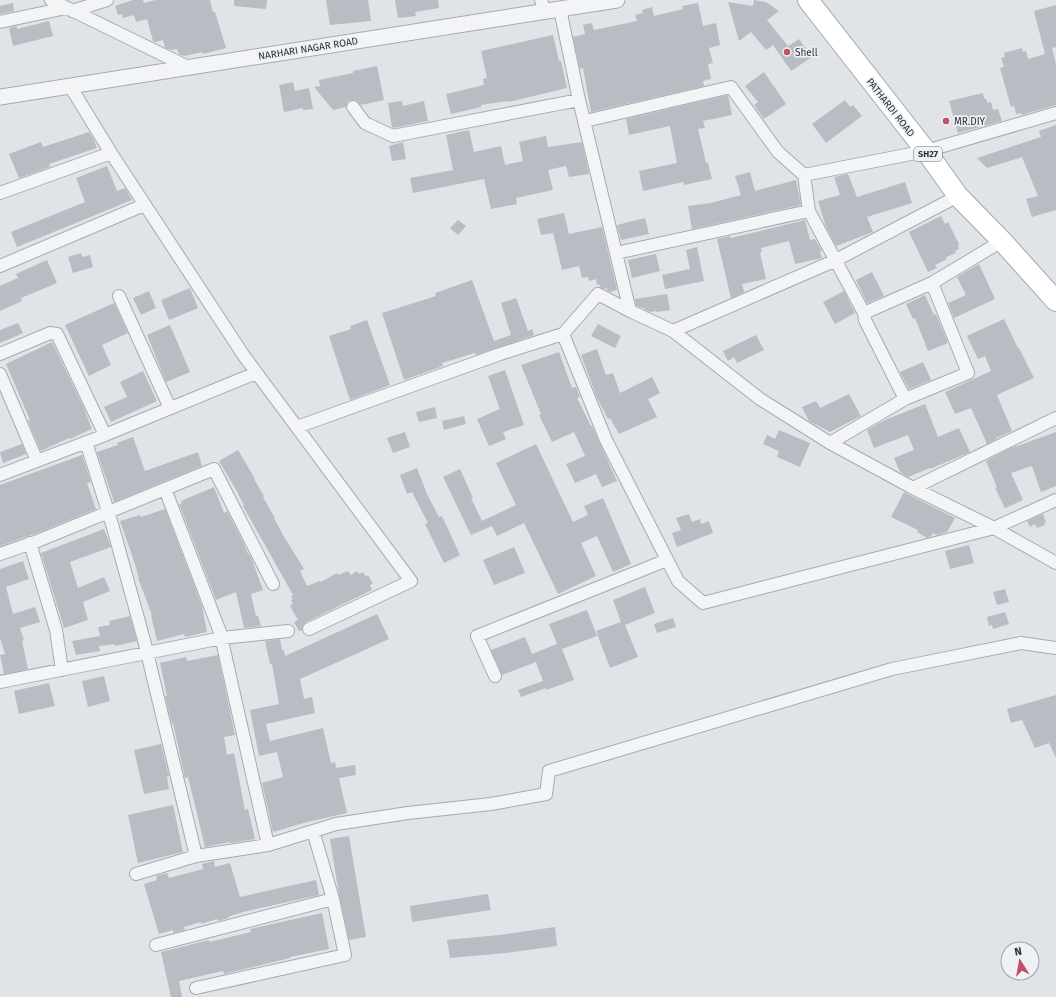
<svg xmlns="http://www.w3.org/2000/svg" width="1056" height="997" viewBox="0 0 1056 997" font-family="'Fira Sans',sans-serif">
	<rect width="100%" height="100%" fill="#e0e3e7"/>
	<path fill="#b8bdc4" d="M133,0H143L144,3L156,0H210L213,12H215L226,48L203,54V52L184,56L179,54L177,49L171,50L165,48L163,40L155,42L153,41L147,19L136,22L134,15L123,18L122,14L118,15L115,6Z
		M234,0H267L266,9L234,6Z
		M326,0H368L371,21L330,25Z
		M395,0H438L439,8L415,12L416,16L398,18Z
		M754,0L766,2L779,11L767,20L788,46L799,39L812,57L791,71L773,45L766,50L751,32L739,41L728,2L753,6Z
		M13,3L14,11L0,14V6Z
		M698,3L703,26L716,23L720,45L709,48L713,63L708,64L711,79L703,81L704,86L591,112L583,68L580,69L573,37L585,34L583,25L592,23L594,30L637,21L635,15L643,13L642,10L652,7L654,16L683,9L682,6Z
		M1056,5V47L1052,48L1056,64V105L1021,115V113L1016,114L1014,106L1011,107L1000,68L1004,67L1001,58L1005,57L1004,53L1022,48L1023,52L1026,51L1028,59L1045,54L1034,11Z
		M49,21L53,36L13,46L9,28L17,26V29Z
		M553,35L559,61H561L567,88L509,102L508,101L481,105V107L451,114L446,94L484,85L483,79L487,78L481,51Z
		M377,66L384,100L361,105L356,100H352L348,101L346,107L333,110L314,87L320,86L319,80L353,73V71Z
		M764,72L786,104L764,119L754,105L758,102L745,86Z
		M293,82L295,91L309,88L313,109L303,110V108L284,112L279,85Z
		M983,93L984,99L986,98L987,103L991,102L993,110L998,109L1002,121L958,133L949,101Z
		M728,95L732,115L703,121L705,128L698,129L706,163H708L712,179L684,185L683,182L643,191L639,171L677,163L670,126L629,135L626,119Z
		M845,100L850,107L853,105L862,116L826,143L812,124Z
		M402,101L403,106L424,101L428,121L394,128L392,127L388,103Z
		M1056,125V210L1032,217L1026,199L1038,196L1022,157L987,168L977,158L1041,137L1039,131Z
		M469,130L474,152L501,146L505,165L523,161L519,142L546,136L548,147L582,142L589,174L569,177L566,166L548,170L553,190L516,198L517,204L491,209L484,179L413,193L410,178L453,170L446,135Z
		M89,132L94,140L97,148L49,164L50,167L19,178L9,154L41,142L43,147Z
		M403,142L406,159L392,161L389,146Z
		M107,166L117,191L125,188L132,200L17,247L11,232L85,202L76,178Z
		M750,172L755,191L796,180L801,205L692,229L688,206L711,203L741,195L735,176Z
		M848,174L857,197L905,182L912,203L867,217L873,232L836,246L826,227L818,201L840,195L834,177Z
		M564,213L569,234L602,227L617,290L610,292L607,290V288L604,289L600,287V285H597L596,279L589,281L588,277L582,278L579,266L562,270L553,233L541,235L537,219Z
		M941,216L945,224L948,222L959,244L958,245L959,249L955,251L956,253L946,257L947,259L935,265L937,268L928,272L909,232Z
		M645,218L649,234L621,240L617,225Z
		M458,220L466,226L458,235L450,228Z
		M805,220L810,240L815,239L822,251L820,252L822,258L795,264L789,241L761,248L762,252L760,253L766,279L742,284L744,292L731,298L717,239L730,236L731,238Z
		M697,247L704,281L665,289L662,275L690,269L686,250Z
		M81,253L82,257L90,255L93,267L73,273L68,257Z
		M656,254L660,271L632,278L628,260Z
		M47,260L57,283L21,298L22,301L0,311V286L18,278L16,274Z
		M979,264L995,299L954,318L948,303L966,295L957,277Z
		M872,272L884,296L867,303L856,280Z
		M472,280L494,341L511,335L501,303L516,298L528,331L532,329L534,335L476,355L475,353L442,363L443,366L404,380L382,313L436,296L435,293Z
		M190,288L198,308L169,320L161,300Z
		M149,291L156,308L141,315L133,298Z
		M844,291L855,313L835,324L823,302Z
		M667,294L670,310L657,312L656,311L650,312L645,310L644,308H642L636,306L635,299Z
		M925,295L934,315L936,314L948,343L928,351L915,318L913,319L906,304Z
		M114,303L128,333L102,345L111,365L89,376L65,325Z
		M1004,319L1018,348H1019L1034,378L997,395L1012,431L996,438V439L987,444L971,408L955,414L945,392L991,371L985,356L978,359L967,336Z
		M367,320L390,385L350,400L329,336L351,329L350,326Z
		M18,323L23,333L0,343V330Z
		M598,324L621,336L615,348L591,336Z
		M170,325L190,372L166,382L147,335Z
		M756,335L764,350L737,363L734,357L728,361L723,351Z
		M52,342L84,408L92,429L70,439L69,438L41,451L28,421L30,420L6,364Z
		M597,349L606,375L613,373L620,393L652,377L660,393L648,399L657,417L619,434L610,418L608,419L597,398L581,355Z
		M559,352L572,388L576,387L580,397L577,398L591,426H592L617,481L602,487L596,474L575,483L566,464L585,456L574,432L552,442L539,415L541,414L521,365Z
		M923,362L931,380L909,389L900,372Z
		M505,370L524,425L503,432L506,439L489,446L477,419L500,409L488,376Z
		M143,371L157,401L111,422L104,407L127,397L120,382Z
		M849,394L861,416L830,432L809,421L802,407L816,401L820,408Z
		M925,404L938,437L959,428L970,452L930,469V468L908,477L900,472L894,458L914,450L908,435L874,448L867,430L885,420Z
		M435,407L437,418L419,422L416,412Z
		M464,416L466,424L444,430L442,421Z
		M779,430L810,443L800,467L777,457L779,451L763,444L767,435L775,439Z
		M405,432L410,447L393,453L387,438Z
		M1056,432V486L1041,492L1032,466L1011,473L1023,500L1005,508L995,488L997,487L986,461L1009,449Z
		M133,437L145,471L198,452L202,466L114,502L97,452L118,445L117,443Z
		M22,444L26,454L3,463L0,452Z
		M536,444L573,522L588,515L584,506L603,498L631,564L613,572L597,536L581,543L596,576L558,594L524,523L497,536L492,526L471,535L443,477L460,469L473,498H471L482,521L516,505L496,463Z
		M238,450L255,479H254L264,496L263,497L275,518H274L283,535L304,569L300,571L307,586L320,581L321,582L337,573L338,575L348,571L351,575L357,571L359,574L363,572L366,577L368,575L373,584L370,585L372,590L306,622L303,625L302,630L299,631L294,622L298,620L290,606L293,604L291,600L293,599L291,596L293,595L243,506L244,505L238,494V493L219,461Z
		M82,455L91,482L87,483L96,509L40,532L0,546V485Z
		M417,468L427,494L439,517L442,516L460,555L444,563L425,524L428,523L412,492L407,494L400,475Z
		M214,487L224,513L227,511L244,544L248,554H249L251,557L263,590L251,594L256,616H258L261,626L244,628L236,592L216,600L179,504L182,503L181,501Z
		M904,492L955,518L947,532L937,535L933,533L931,536L927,538L917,532L918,530L891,517Z
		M165,509L202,606L207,632L185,637L184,634L157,641L151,615H152L138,578H139L134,561L120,521L140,515L141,517Z
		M689,514L692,522L700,519L701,524L709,521L713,533L677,547L672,533L681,530L676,518Z
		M1043,514L1046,522L1044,523L1045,525L1037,528L1035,524L1030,527L1027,521Z
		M104,529L111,547L70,562L78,588L104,577L110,591L83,602L88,620L64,628L41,553Z
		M969,545L974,563L950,569L945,551Z
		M514,547L525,573L494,585L483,560Z
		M23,561L29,579L6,587L13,614L35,607L40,622L20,628L24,640L22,641L28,669L4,674L0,655L5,654L0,638V569Z
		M645,587L655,613L625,625L638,657L610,668L596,631L621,622L613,600Z
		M1005,589L1009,602L997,605L993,592Z
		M587,610L597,636L562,649L574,680L546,690V688L521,697L518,690L543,681L536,662L502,675L491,650L525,637L532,654L557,644L549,624Z
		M1005,612L1009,624L993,629L992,625L989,626L987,617Z
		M377,614L389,639L300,679L304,699L312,697L315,713L266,724L270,741L323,728L331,763L335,762L336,768L355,765L356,775L339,778L347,813L307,822L273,832L262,783L283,777L277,752L259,756L250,710L279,704L272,664H270L265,641L280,639L282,650H284L285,656Z
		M130,616L137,641L115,646V644L99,646L100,651L76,655L72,641L100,636L98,627L110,625L109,621Z
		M673,618L676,627L657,633L654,624Z
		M218,655L235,735L224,737L227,755L234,753L245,810L248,809L255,839L230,843V842L205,847L188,777L185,778L173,723L172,724L165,696H167L160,663L186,657L187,661Z
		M104,676L110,701L88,707L82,681Z
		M49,683L55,706L19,714L14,691Z
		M1056,695V758L1049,743L1035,748L1022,720L1011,723L1007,709Z
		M161,744L169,776L167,777L169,789L144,794L134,750Z
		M173,805L183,852L138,863L128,815Z
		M349,836L366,937L349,940L338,889L330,839Z
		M214,861L215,867L230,863L240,897L316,880L319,895L243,912L228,917L229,918L218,921L217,919L201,924V922L184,927L185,930L173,933V930L159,934L144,884L157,880L156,876L167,873L169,878L203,869L202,864Z
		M488,894L491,910L412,922L410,906Z
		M322,913L329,949L290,957V958L224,974L223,971L179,981L182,997H171L161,952L209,940V942L251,932L250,929Z
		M555,927L557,946L506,953L450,958L447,940L499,935Z"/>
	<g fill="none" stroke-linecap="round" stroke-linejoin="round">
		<g stroke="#a6aab1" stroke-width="14">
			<path id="minor" d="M51,0L188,67
				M541,0L545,11
				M72,11L107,0
				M0,22L66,8
				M70,86L111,153L244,356L411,581L309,629
				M353,107L365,123L393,136L579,100
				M585,121L731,87L778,152L804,175L809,211L864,313L865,320L905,399
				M804,175L926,151L1056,113
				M0,193L111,153
				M616,253L809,211
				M0,266L144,205
				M932,283L968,373L905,399L830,443L913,488L994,528L1056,563
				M119,296L170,408
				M630,311L673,331L834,261L958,196
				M864,313L932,283L1002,241
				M673,331L760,399L830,443
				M563,334L606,440L678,581L703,603L994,528L1056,500
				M0,354L50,333L57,334L105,435
				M0,374L37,461
				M297,427L500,354L563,334L598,294L630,311L579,100L560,9
				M86,442L112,524L144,640L196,856
				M0,475L100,437L256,373
				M913,488L1056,418
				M165,489L220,632L268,845
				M30,543L56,630L62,670
				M0,554L35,542L214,469L273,584
				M495,676L477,636L667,560
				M0,682L222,638L288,631
				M136,874L196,856L268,845L336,824L408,813L491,804L546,794L549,771L892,669L1021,643L1056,648
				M156,945L333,899
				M196,988L345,955L333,899L313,831"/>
		</g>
		<g stroke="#a6aab1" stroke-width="17">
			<path id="tertiary" d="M0,97L617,0"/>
		</g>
		<g stroke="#a0a8b2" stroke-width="22">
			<path id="primary" d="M808,0L926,151L958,196L1002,241L1056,301"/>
		</g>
		<use href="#minor" stroke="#f2f4f6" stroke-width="12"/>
		<use href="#tertiary" stroke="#f2f4f6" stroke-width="15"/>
		<use href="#primary" stroke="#fff" stroke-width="20"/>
	</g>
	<g fill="#c15166" stroke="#eff2f5" stroke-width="1.5">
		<circle cx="787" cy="52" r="4"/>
		<circle cx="946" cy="121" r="4"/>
	</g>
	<g text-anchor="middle" stroke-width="3.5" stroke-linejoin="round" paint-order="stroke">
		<rect fill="#eff2f5" stroke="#656c74" stroke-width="1" x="914" y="147" width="28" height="14" rx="3"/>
		<g font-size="9" font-weight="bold" fill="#2a323d">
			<text x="928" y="157">SH27</text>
		</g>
		<g font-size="10" fill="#2a323d" stroke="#eff2f5">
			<text transform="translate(308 48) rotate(-9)" y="4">NARHARI NAGAR ROAD</text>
			<text transform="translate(891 107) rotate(52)" y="4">PATHARDI ROAD</text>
		</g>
		<g font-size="10" fill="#2a323d" stroke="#eff2f5" text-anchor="start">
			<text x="795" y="56">Shell</text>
			<text x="954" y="125">MR.DIY</text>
		</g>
	</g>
	<g transform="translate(1020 961) rotate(349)"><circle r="19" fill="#eff2f5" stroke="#a0a5ab"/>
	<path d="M0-3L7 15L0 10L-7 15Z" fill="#c15166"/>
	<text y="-6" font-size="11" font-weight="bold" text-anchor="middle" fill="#2a323d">N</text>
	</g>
</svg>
